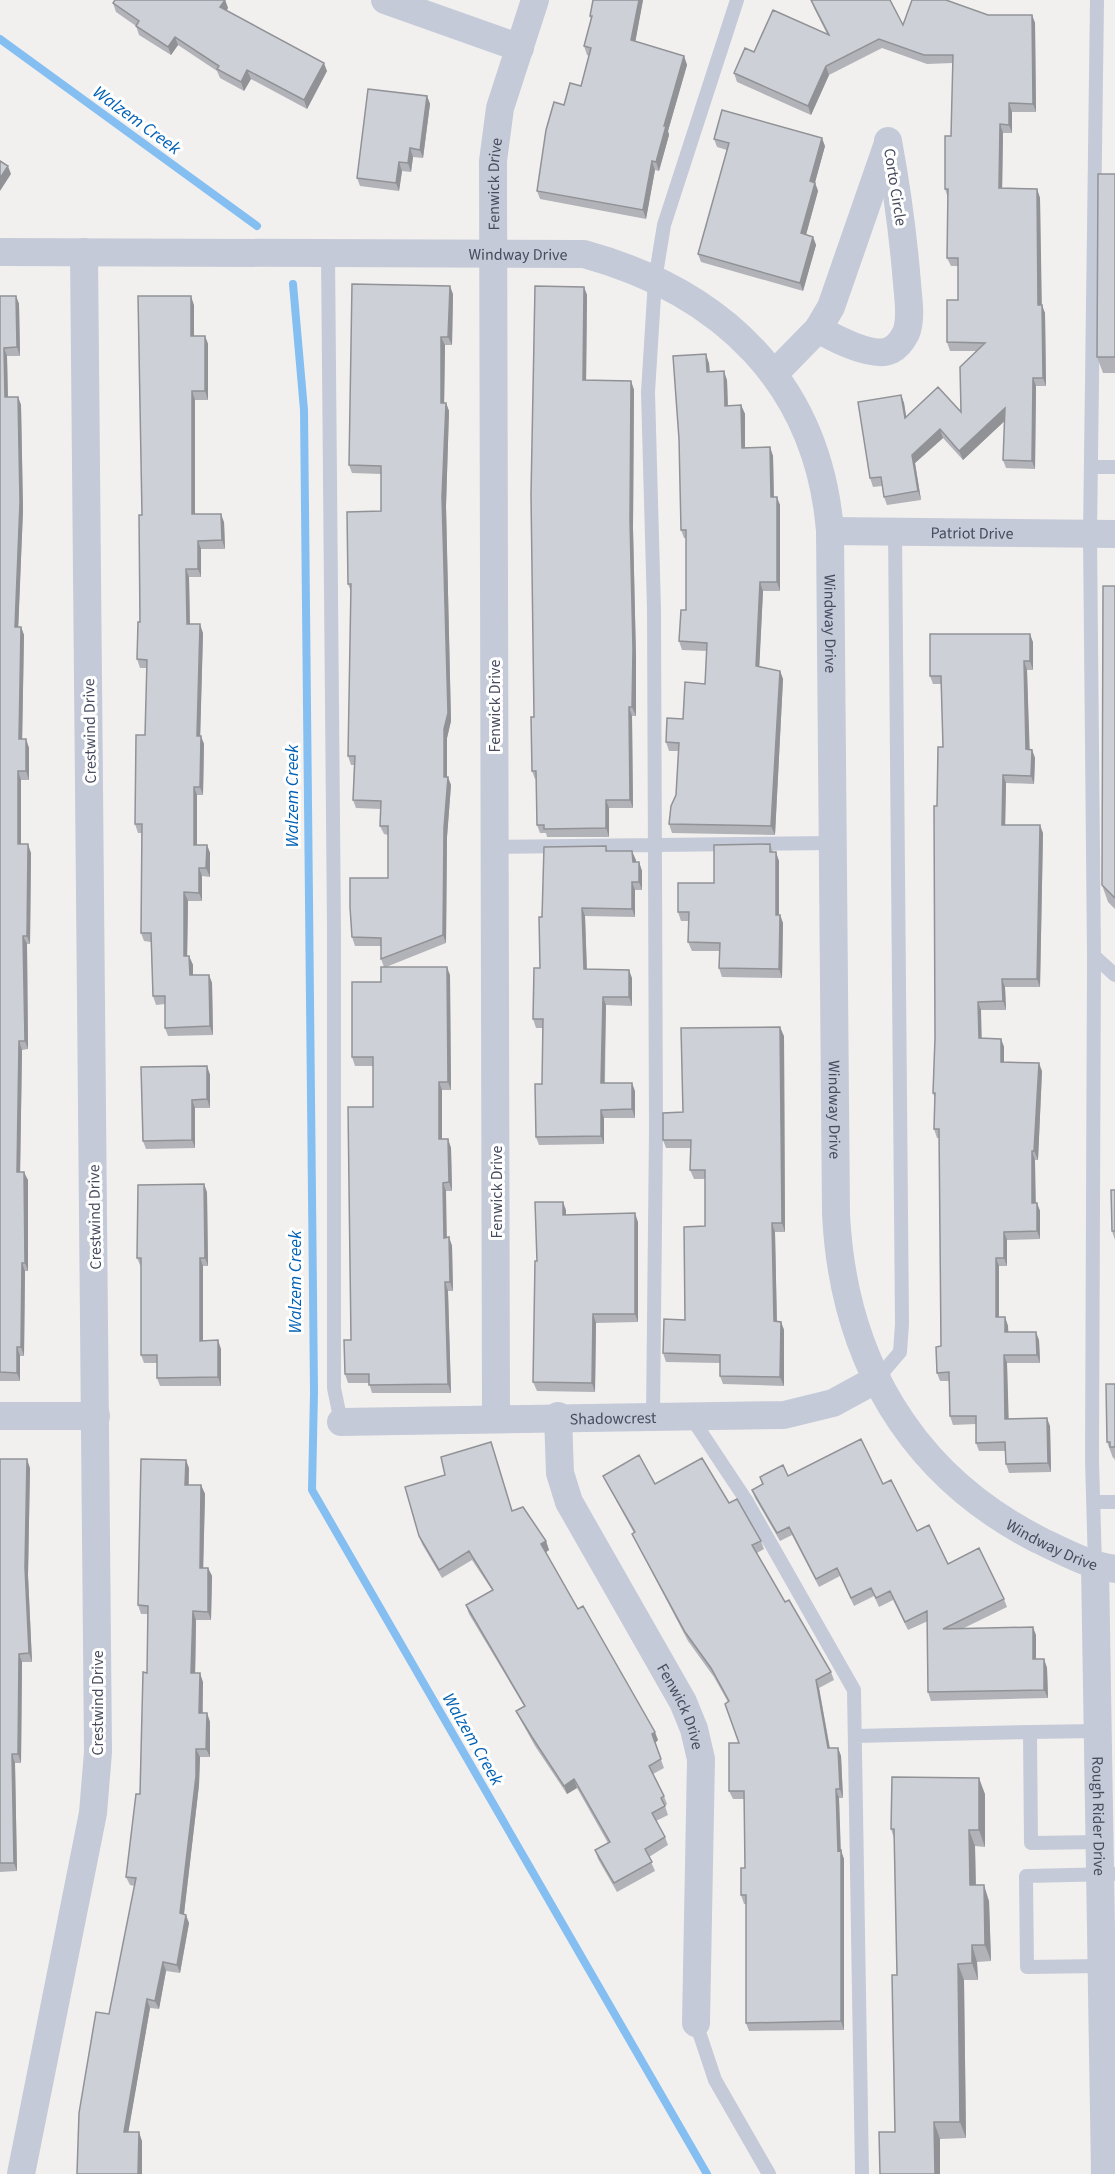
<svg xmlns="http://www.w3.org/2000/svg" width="1115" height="2174" viewBox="0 0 1115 2174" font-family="'Source Sans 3',sans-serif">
	<rect width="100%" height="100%" fill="#f2f0ef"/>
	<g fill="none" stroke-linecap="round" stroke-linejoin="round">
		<path stroke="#85bff2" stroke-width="8" d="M0,39L257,226
			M293,284L304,410L314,1392L312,1490L707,2174"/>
		<path stroke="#c5cad8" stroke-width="14" d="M1097,0L1090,534L1094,956L1115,975
			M328,254L334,931V1388L341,1422
			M1091,467H1115
			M495,847L833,843
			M1094,956L1092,1460L1095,1566
			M877,1379L900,1352L902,1324L895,531
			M653,1416L656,1130L654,610L648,392L655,280L664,225L737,0
			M691,1417L746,1500L854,1690L862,2174
			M1093,1502H1115
			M1098,1731L1030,1732L1031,1843L1099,1842
			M855,1736L1030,1732
			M1101,1966L1027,1967L1026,1876L1115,1874
			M696,2023L715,2080L769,2174"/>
		<g stroke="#c5cad8" stroke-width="28">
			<path d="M385,0L520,48"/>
			<path id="s1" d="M0,252L584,254C722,292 818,383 830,531L836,1214C843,1357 909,1474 1039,1540C1064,1552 1088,1565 1115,1569"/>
			<path d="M818,329C834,338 873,359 891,350C897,347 903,339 906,333C912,318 908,298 907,283C903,234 897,189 888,141"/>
			<path d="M775,373L818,329L831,307L888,143"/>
			<path id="s2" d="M830,531L1115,534"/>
			<path d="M0,1416H96"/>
			<path id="s3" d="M558,1416L560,1473L569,1502L683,1702L694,1729L701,1759L696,2023"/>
			<path id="s4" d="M496,1417L493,161L500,108L535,0"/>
			<path id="s5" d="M341,1422L784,1415L833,1403L877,1379"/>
			<path id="s6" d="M1095,1566L1105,2174"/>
			<path d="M21,2174L93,1813L98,1752L84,252"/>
		</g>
	</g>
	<path fill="#b1b3b9" d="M115,0H225L228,8L226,11L327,71L307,109L251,79L244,91L220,78L217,71L178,45L171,55L139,35L136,26L116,12L113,3Z
		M593,0H643L635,42L684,56L687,65L668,131L669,135L659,171L655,170L646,219L540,199L537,191L564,105L581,86L589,56L587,55L584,46L591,19L590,16Z
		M811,0L903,25L988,15H1032L1035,23L1036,112H1012V133H1003L1002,188L1037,189L1040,198L1041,305L1045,313L1046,386H1036L1035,469L1006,468L1003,460L1005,420L963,460L943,438L915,463L921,500L887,505L884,497L882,486L873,487L870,478L901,395L904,403L906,417L961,412L976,351H950L947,342L958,300V266H951L947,258L948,198L945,189L951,136L953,63L927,64L882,48L829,75L811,115L737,82L734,73L754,52L827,34L814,8Z
		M427,96L430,104L423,158L413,157L411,172L402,171L399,191L360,186L357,178Z
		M714,139L825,146L815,182L818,191L806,235L813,237L816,245L803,291L701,262L698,254L727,150L717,147Z
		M1115,174V373H1103L1097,357Z
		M584,287L587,295L586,380L631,381L634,390L633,528L636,658V716H632L633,808H609V837H547L546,833H540L537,825L536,779H535L532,771L534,717Z
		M453,294L452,345H445L444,403H446L449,411L446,506L451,721L447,738V777L451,785L447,837L446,943L386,967L450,975L451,1090H442V1139H448L451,1148L452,1191H446V1238L449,1237L452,1246L453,1291H448L451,1393H372L369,1383H348L345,1374L351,1340L373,1107V1066H355L352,1057L381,982L384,967L381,959V946H355L352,937L388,878V835L384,834L380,826L381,809L356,808L353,800L354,765H351L348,756L351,592L348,584L381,511V474L352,473L349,465Z
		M0,296H16L19,304L20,356H7L8,397H18L21,405L23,510L18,627H21L24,635L22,739H26L29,748V780H21V844L31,853L30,944H27L28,1049L22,1050L20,1172L28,1180V1271H25L24,1356H20V1381H0Z
		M194,305V336H205L208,344V400H195V514L224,522L225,549H201V577H189L190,624L203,633L200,736L204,744L203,795H197V845H207L210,853V877L202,876V901H188L187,956H189L193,965V975H209L212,983L213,1035L168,1036L165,1028V1004L156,1005L153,996L151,942L144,941L141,933L142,833H138L135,824L145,735L147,668H140L137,659L140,622L142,515Z
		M709,363L710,372L727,380L728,405H741L745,414V448L770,447L773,456L774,497L780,505V591H763L759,666L780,671L783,679L775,835L672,833L669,824L676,795L679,751H669L666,742L683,719L705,684L707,651L682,650L679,641L686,610V538H684L681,530Z
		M1115,586V909L1108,902L1102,885Z
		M1033,642V670H1027L1029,749L1032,750L1035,758L1034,784L1006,783L1005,825L1043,833L1040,987H1005L1006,1010H981V1038L1001,1039L1004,1047V1062L1042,1071L1038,1160H1035V1203H1037L1040,1211V1239L1007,1240V1266H999V1317H1005L1008,1326V1332L1039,1340L1040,1363H1007L1008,1419L1050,1426L1051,1472L1009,1473L1006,1464V1451H979L976,1443V1424L953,1425L950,1416V1381H940L937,1373L941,1346L939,1138H937L934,1129L935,1099L933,1093L935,1038L937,806L943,747L941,684H933L930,676Z
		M770,844L773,852L779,861V915H780L783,923L782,978L722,977L719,968V951H692L688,942L689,921H681L678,912L714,883Z
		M606,846L608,851L636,860V862H639L642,871V890H635V917L585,916L587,969L632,978V1006L606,1005L605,1083L635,1091V1118H604V1144L539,1145L536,1137L542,1084L543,1028H536L533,1019L540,968L542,917Z
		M784,1036L785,1232H775L777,1321L781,1322L784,1330V1386L723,1384L720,1376V1363L666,1362L663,1353L685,1320L705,1226V1179H694L690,1170L691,1148H666L663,1140L683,1112Z
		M207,1066L210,1075V1108H195V1148L146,1149L143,1141Z
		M1115,1190V1240L1112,1231Z
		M207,1192L208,1266H203V1341L221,1349V1386H160L157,1378V1363H144L141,1355V1267L137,1258Z
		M566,1210V1215L638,1222V1322L596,1323L595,1392L537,1391L533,1382L537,1261Z
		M1115,1384V1461L1114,1458H1113L1107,1442Z
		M491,1442L512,1510L546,1541L549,1550L546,1552L578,1609L658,1740L655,1743L664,1768L653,1774L664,1796L667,1804L665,1806L668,1815L656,1821L665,1837L668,1845L649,1857L655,1871L617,1892L598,1859L595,1850L608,1843L577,1788L567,1794L535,1746L520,1719L516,1711L524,1706L469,1614L466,1605L492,1590L472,1560L442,1578L422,1544L419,1536L445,1475Z
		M0,1459L30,1468L28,1575L32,1662H22L21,1763H15L17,1871L0,1872Z
		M189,1468V1485H201L205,1494L203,1568H208L212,1576L211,1620H196L195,1673L203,1682V1713H207L210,1722V1757H200L199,1785L184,1914L189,1923L180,1973L166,1971L159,2009L150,2008L128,2132L142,2141L77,2174L135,1886L130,1885L126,1877L140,1794L147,1673L148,1614H141L138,1605Z
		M603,1476L655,1484L729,1503L761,1541L764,1549L757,1553L785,1602L831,1672L834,1680L819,1688L830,1748H838L841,1756L843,1798H839L840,1850L844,1859V2030L749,2031L746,2023V1904H744L741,1895L745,1868L744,1799H733L729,1791L739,1743L728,1702L714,1677L688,1641L636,1542L632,1534L634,1533L607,1484Z
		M788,1476L883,1484L917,1531L948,1564L1004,1599L1007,1607L964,1628L1036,1635V1659H1044L1047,1668L1048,1698L931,1701L928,1692V1621L908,1630L893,1600L879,1607L874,1596L854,1606L840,1576L819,1587L792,1535L780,1541L755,1498L752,1490L762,1484L760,1477Z
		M985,1794V1847L975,1846L976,1885L989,1901L991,1961L977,1962L978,1980H964L966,2138L940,2139L895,2132L897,1975L894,1838L891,1829Z"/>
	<path fill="#909296" d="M225,0L228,8L223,16L220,7Z
		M639,0H643L634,49L631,40Z
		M1032,15L1035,23L1036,112L1033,104Z
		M175,37L178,45L171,55L168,47Z
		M684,56L687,65L668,131L669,135L659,171L656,162L664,126Z
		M324,63L327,71L307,109L304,100Z
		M826,66L829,75L811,115L808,106Z
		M247,70L251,79L244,91L241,82Z
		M427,96L430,104L423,158L420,150Z
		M1009,103L1012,112V133L1009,125Z
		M1000,124L1003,133L1002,197L999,188Z
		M822,138L825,146L813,190L810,181Z
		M410,148L413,157L411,172L408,163Z
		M652,161L655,170L646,219L643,210Z
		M399,162L402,171L399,191L396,183Z
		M8,166L11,174L0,191V178Z
		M815,183L818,191L804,242L801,233Z
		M1037,189L1040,198L1042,313L1038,305Z
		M813,237L816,245L803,291L800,283Z
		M450,286L453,294L452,345L448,337Z
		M584,287L587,295L586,389L583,380Z
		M16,296L19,304L20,356L17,347Z
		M191,296L194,305V344L191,336Z
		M1042,305L1045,313L1046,386L1043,378Z
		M205,336L208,344V400L205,391Z
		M441,337L445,345L444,411L441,403Z
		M4,348L7,356L8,406L5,397Z
		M706,354L709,363L710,381L707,372Z
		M724,371L727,380L728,414L725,406Z
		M1033,378L1036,386L1035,469L1032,461Z
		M631,381L634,390L633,528L636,658V716L632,707L630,520Z
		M192,391L195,400V523L192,514Z
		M901,395L904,403L908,427L905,418Z
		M18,397L21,405L23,510L18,635L15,627Z
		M446,403L449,411L446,506L451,721L447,738V780L448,777L451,785L447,837L446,943L443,935L442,497Z
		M741,405L745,414V456L742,448Z
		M1005,408L1009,417L963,460L959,451Z
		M940,429L943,438L915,463L921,500L918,491L912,455Z
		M770,447L773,456L774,505L771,497Z
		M777,497L780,505V591L777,582Z
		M221,514L224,522L225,549L222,540Z
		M198,541L201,549V577L198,569Z
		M186,569L189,577L190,632L187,624Z
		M760,582L763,591L759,674L756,666Z
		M200,624L203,633L200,744L197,736Z
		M21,627L24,635L22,748L19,739Z
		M1030,634L1033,642V670L1030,661Z
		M1024,661L1027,670L1030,758L1026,749Z
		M780,671L783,679L775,835L771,826Z
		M629,707L632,716L633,808L630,800Z
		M201,736L204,744L203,795L200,787Z
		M26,739L29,748V780L26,771Z
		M1032,750L1035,758L1034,784L1031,776Z
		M18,771L21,780V853L18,844Z
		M1003,775L1006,783L1005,833L1002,825Z
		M194,787L197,795V853L194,845Z
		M606,800L609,808V837L606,828Z
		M1040,825L1043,833L1040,987L1037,979Z
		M28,844L31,853L30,944L27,936Z
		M207,845L210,853V877L206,868Z
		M632,851L636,860V871L633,862Z
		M776,852L779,861V923L776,915Z
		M639,862L642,871V890L639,882Z
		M199,868L202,876V901L199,893Z
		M632,882L635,890V917L632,909Z
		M184,892L188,901L187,965L184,956Z
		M582,908L585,916L587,977L584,969Z
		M780,915L783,923L782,978L779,969Z
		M23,936L27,944L28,1049L25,1041Z
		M189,956L193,965V984L190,975Z
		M447,967L450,975L451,1090L448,1082Z
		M629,970L632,978V1006L629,997Z
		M209,975L212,983L213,1035L210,1026Z
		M1002,979L1005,987L1006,1010L1003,1001Z
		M603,997L606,1005L604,1092L601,1083Z
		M978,1002L981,1010L982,1047L979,1038Z
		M780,1027L784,1036L785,1232L782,1223Z
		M1001,1039L1004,1047V1070L1001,1062Z
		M19,1041L22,1050L20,1180L17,1172Z
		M1039,1063L1042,1071L1038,1160L1034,1151Z
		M207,1066L210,1075V1108L207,1099Z
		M439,1082L442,1090V1148L439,1139Z
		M632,1083L635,1091V1118L632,1109Z
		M192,1100L195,1108V1148L192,1140Z
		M601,1110L604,1118V1144L601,1136Z
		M448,1139L451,1148L452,1191L449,1182Z
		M1032,1151L1035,1160L1036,1211L1032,1203Z
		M24,1172L28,1180V1271L25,1263Z
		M443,1183L446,1191L447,1246L444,1238Z
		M204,1184L207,1192L208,1266L205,1258Z
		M563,1202L566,1210V1223L563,1215Z
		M1037,1203L1040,1211V1239L1037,1231Z
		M635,1213L638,1222V1322L635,1314Z
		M772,1223L775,1232L777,1330L774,1321Z
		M1004,1232L1007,1240V1266L1004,1258Z
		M449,1237L452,1246L453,1291L450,1282Z
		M200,1258L203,1266V1349L200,1341Z
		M996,1258L999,1266V1326L996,1317Z
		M22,1263L25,1271L24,1356L21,1347Z
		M445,1282L448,1291L451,1393L448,1384Z
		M593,1314L596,1323L595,1392L592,1383Z
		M1005,1317L1008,1326L1009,1341L1005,1332Z
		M781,1322L784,1330V1386L780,1377Z
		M1036,1332L1039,1340L1040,1363L1037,1355Z
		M218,1340L221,1349V1386L218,1377Z
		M17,1347L20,1356V1381L17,1373Z
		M1004,1355L1007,1363L1009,1428L1005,1419Z
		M1047,1418L1050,1426L1051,1472L1048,1463Z
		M27,1459L30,1468L28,1575L32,1662L29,1653L25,1567Z
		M186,1460L189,1468L188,1494L185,1485Z
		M201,1485L205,1494L203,1576L200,1568Z
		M546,1541L549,1550L545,1553L541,1544Z
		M208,1568L212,1576L211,1620L208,1612Z
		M193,1611L196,1620L195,1682L191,1673Z
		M1033,1627L1036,1635V1668L1033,1659Z
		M19,1654L22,1662L21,1763L18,1754Z
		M1044,1659L1047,1668L1048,1698L1044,1690Z
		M200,1673L203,1682L202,1722L199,1713Z
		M816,1680L819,1688L831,1756L828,1748Z
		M207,1713L210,1722V1757L206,1749Z
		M655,1732L658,1740L655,1743L652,1734Z
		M838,1748L841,1756L843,1798L840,1789Z
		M196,1749L200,1757L199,1785L183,1922L180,1913Z
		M12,1754L15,1763L17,1871L14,1863Z
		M979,1778L985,1794V1847L979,1830Z
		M574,1779L577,1788L567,1794L564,1786Z
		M836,1789L839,1798L841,1854V1850L844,1859V2030L841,2021Z
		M969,1830L975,1846L976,1901L970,1885Z
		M984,1885L989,1901L991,1961L985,1945Z
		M186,1915L189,1923L180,1973L177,1965Z
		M972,1945L977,1962L978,1980L972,1963Z
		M163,1962L166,1971L159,2009L155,2001Z
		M958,1964L964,1980L966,2138L960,2122Z
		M147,1999L150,2008L127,2140L124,2132Z
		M934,2122L940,2139V2174H935Z
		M139,2132L142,2141V2174H138Z"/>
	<path fill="#ced0d7" stroke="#909296" stroke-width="1.5" d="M115,0H225L220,7L324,63L304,100L247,70L241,82L217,69L219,66L175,37L168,47L136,26L139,21L113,3Z
		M593,0H639L631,40L684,56L664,126H666L656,162L652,161L643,210L537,191L546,130L554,102L564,105L570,83L581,86L591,48L584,46L592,16H590Z
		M811,0H890L903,25L912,0H946L988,15H1032L1033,104L1009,103V125L1000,124L999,188L1037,189L1038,305H1042L1043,378H1033L1032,461L1003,460L1005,408L959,451L940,429L912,455L918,491L884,497L881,477L870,478L858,402L901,395L905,418L938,387L961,412L960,367L985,343L947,342V300H958V258H947L948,189H945V136H951L953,55H924L879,39L826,66L808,106L734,73L745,48L754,52L773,10L829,35Z
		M368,89L427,96L420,150L410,148L408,163L399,162L396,183L357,178Z
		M722,110L822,138L810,181L815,183L801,233L813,237L800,283L698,254L729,143L714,139Z
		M0,161L8,166L0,178Z
		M1098,174H1115V357H1097Z
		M352,284L450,286L448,337H441V403H446L442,497L448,713L444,729V777H448L444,828L443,935L381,959V938L352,937L350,907V878H388V826H380L381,801L353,800L355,756H348L351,584H348L347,512L381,511V466L349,465Z
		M535,286L584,287L583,380L631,381L630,520L633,649L632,707H629L630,800H606V828L544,829V825H537L536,771H532L531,717H534L531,495Z
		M0,296H16L17,347L4,348L5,397H18L20,502L15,627H21L19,739H26V771H18V844H28L27,936H23L25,1041H19L17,1172H24L25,1263H22L21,1347H17V1373L0,1372Z
		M138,296H191V336H205V391H192V514H221L222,540L198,541V569H186L187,624H200L197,736H201L200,787H194V845H207L206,868H199V893L184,892V956H189L190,975H209L210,1026L165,1028V996H153L151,933H141L142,824H135L136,735H145L147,660L137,659L138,622H140L139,515H142Z
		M706,354L707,372L724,371L725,406L741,405L742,448L770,447L771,497H777V582H760L756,666L780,671L771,826L669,824L671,806L676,795L679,743L666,742L667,718L683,719L685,682L705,684L707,643L679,641L681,610H686V530H681L679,439L673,356Z
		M1103,586H1115V898L1102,885Z
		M930,634H1030V661H1024L1026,749L1032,750L1031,776L1003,775L1002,825H1040L1037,979H1002L1003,1001L978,1002L979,1038L1001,1039V1062L1039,1063L1034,1151H1032V1203H1037V1231L1004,1232V1258H996V1317H1005V1332H1036L1037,1355H1004L1005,1419L1047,1418L1048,1463L1006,1464L1005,1442L976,1443V1416H950L949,1372L937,1373L936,1347L941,1346L939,1129H934L935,1093H933L935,1038L934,806H937L938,747H943L941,676H930Z
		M770,844V852H776V915H780L779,969L719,968L720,943L688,942L689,912H678V883H714V845Z
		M606,846V851H632L633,862H639V882H632V909L582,908L584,969L629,970V997H603L601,1083H632V1109L601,1110V1136L536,1137L535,1084H542L543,1019H533L534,968H540L539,917H542L544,847Z
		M381,967H447L448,1082H439V1139H448L449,1182L443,1183L444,1238L449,1237L450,1282H445L448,1384L369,1385V1374H345L344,1340H351L348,1107H373V1057H352V982H381Z
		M780,1027L782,1223H772L774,1321L781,1322L780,1377L720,1376V1355L663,1353L664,1319L685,1320L684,1227L705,1226V1170H690L691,1140H663V1113L683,1112L681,1028Z
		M207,1066V1099L192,1100V1140L143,1141L141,1067Z
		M204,1184L205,1258H200V1341L218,1340V1377L157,1378V1355H141V1258H137L138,1185Z
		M1111,1190H1115V1231H1112Z
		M535,1202H563V1215L635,1213V1314H593L592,1383L533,1382L535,1261H537Z
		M1106,1384H1115V1447H1110V1442H1107Z
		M861,1439L883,1484L891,1480L917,1531L929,1525L948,1564L979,1548L1004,1599L943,1629L1033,1627V1659H1044V1690L928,1692L927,1611L905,1622L890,1591L876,1598L871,1588L851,1598L837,1568L816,1579L789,1527L777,1533L752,1490L763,1484L760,1477L783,1465L788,1476Z
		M491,1442L512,1511L523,1507L546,1541L541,1544L578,1609L583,1606L655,1732L652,1734L661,1759L649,1766L664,1796L661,1798L665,1806L652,1813L665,1837L645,1849L652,1862L614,1883L595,1850L610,1842L574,1779L564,1786L532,1737L516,1711L525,1706L466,1605L493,1590L469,1551L439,1570L419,1536L405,1487L445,1475L441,1457Z
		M639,1455L655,1484L702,1458L729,1503L737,1499L761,1541L752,1545L785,1602L789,1600L831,1672L816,1680L828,1748H838L840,1789H836L838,1851L841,1850V2021L746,2023V1895H741V1868H745L744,1791H729V1743H739L725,1704L729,1701L711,1668L685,1632L632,1534L635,1532L603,1476Z
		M0,1459H27L25,1567L29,1653L19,1654L18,1754H12L14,1863H0Z
		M141,1459L186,1460L185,1485H201L200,1568H208V1612L193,1611L191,1673H200L199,1713H207L206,1749H196V1776L180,1913L186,1915L177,1965L163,1962L155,2001L147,1999L124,2132H139L138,2174H77L79,2113L96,2012L109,2014L136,1878L126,1877L136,1794H140L143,1672L147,1673L148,1606L138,1605Z
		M892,1777L979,1778V1830H969L970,1885H984L985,1945H972V1963L958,1964L960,2122H934L935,2174H880L879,2132H895L892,1975H897L894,1829H891Z"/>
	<g text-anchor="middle" stroke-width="6" stroke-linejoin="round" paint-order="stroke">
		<g font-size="16" fill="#464c5e" stroke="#fff">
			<text dy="6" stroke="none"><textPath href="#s4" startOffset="1233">Fenwick Drive</textPath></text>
			<text transform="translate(896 187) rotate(81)" y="6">Corto Circle</text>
			<text dy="6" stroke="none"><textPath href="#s1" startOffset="518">Windway Drive</textPath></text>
			<text dy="6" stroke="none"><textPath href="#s2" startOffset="142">Patriot Drive</textPath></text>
			<text dy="6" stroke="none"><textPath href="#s1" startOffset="1074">Windway Drive</textPath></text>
			<text transform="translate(494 706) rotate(-90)" y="6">Fenwick Drive</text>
			<text transform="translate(89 731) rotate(-91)" y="6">Crestwind Drive</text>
			<text dy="6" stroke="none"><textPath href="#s1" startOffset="1560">Windway Drive</textPath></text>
			<text transform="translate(496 1192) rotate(-90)" y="6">Fenwick Drive</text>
			<text transform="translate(94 1217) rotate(-91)" y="6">Crestwind Drive</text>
			<text dy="6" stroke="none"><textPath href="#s5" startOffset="272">Shadowcrest</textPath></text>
			<text dy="6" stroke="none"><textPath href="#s1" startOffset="2082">Windway Drive</textPath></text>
			<text transform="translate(97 1703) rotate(-90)" y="6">Crestwind Drive</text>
			<text dy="6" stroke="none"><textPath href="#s3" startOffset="321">Fenwick Drive</textPath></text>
			<text dy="6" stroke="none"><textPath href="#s6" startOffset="250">Rough Rider Drive</textPath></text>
		</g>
		<g font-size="18" font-style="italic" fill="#0261b5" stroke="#fff">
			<text transform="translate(137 120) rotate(36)" y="6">Walzem Creek</text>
			<text transform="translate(292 796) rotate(-90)" y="6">Walzem Creek</text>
			<text transform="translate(295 1282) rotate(-90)" y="6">Walzem Creek</text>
			<text transform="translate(473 1739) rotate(60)" y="6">Walzem Creek</text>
		</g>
	</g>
</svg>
